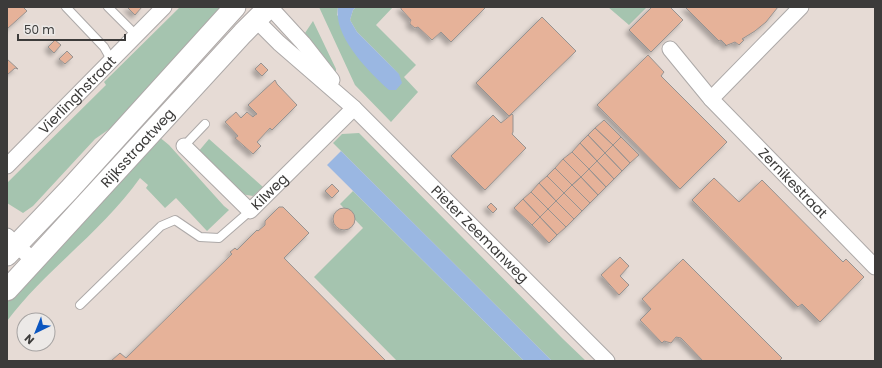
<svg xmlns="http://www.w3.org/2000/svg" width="882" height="368" viewBox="0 0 882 368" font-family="Poppins,sans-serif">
	<defs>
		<filter id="shadow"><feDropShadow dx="-3.5" dy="3.5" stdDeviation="2" flood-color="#0004"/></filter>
	</defs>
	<rect width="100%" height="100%" fill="#ece9e7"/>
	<path fill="#e6dbd5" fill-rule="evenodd" d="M7,7H875V361H7ZM24,320H48V344H24Z"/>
	<path fill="#a5c4af" d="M180,7H225L118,123L95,139L33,206L23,213L7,203V183L106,85L104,82Z
		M319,7H338L337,15L399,74L357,32L350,20L353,10L356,7H393L376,25L416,65L404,77L418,92L391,122L355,85Z
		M608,7H647L629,25Z
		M313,21L336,69V72L305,33Z
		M359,133L563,339L586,361H552L333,143L342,134Z
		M158,136L169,145L224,206L229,210L207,231L176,198L165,208L146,188L148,185L140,178C102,232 46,269 7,321V301Z
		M209,139L263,187L253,196L241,194L198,152Z
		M353,191L524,361H397L314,277L363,228L340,204Z"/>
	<path fill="#9ab7e2" d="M338,7H356L353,10L350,20L357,32L399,74L402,83L396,90H389C369,72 333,36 338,7Z
		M341,151L552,361H524L327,165Z"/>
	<path fill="#e6b299" stroke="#979391" filter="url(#shadow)" d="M7,7H23L27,11L7,29Z
		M127,7H142L135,15Z
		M401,7H486L451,42L441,32L432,40L418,27L415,28L410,24V22L411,20L401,9Z
		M652,7H670L683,20L651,52L629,30Z
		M685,7H778L766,22L755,31L742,39L744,40L739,45L735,42L725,46L726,45L721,40L719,41Z
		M542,17L576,51L509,116L476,83Z
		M55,40L61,45L54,53L48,47Z
		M67,51L73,57L65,64L59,59Z
		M648,55L664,72L661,76L727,142L680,189L597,105Z
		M7,59L18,69L15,68L7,75Z
		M261,63L268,70L262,76L255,69Z
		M275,80L277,84L297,105L272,130L270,128L257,142L261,146L253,154L235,138L238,136L225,122L236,112L241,118L247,112L253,117L255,115L257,114L248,105Z
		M512,114L513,115V132L512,134L526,148L485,190L451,156L493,115L501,123Z
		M604,120L621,137L613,145L595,128Z
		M595,128L613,145L605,153L588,135Z
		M588,135L605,153L597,161L580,143Z
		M621,137L639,155L630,163L613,145Z
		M580,143L597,161L589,169L572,152Z
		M613,145L630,163L622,171L605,153Z
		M572,152L589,169L581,177L563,159Z
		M605,153L622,171L614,179L597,161Z
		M563,159L581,177L572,185L555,168Z
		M597,161L614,179L606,187L589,169Z
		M555,168L572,185L564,193L547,176Z
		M589,169L606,187L598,195L581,177Z
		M547,176L564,193L556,201L539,183Z
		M581,177L598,195L590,203L572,185Z
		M714,178L739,202L762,180L843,262L846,259L864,277L820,322L802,304L798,307L692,200Z
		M539,183L556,201L548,209L531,192Z
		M332,184L339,191L332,198L325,191Z
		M572,185L590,203L582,211L564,193Z
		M531,192L548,209L540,217L523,199Z
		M564,193L582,211L574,219L556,201Z
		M523,199L540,217L532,225L514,208Z
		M556,201L574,219L566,227L548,209Z
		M491,203L497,209L493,213L487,207Z
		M279,207H283L309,233L284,258L386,361H111L120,353L126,358L232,254L230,252L235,248L237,250L257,230L258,231L265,225V221Z
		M333 219a11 11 0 1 1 22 0a11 11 0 1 1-22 0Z
		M548,209L566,227L557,235L540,217Z
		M540,217L557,235L549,243L532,225Z
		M620,257L629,266L620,276L629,285L619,295L601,275Z
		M683,259L782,358L779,361H703L681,338L676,337L671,343L664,341L662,343L640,320L651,309L642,299Z"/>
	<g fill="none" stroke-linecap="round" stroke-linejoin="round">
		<g stroke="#ada9a8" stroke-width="10">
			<path id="service" d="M66,7L104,47L108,54L110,63
				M108,7L136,35
				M184,146L205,124
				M80,305L161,226L175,220L200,237L219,238L250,211"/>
		</g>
		<g stroke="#ada9a8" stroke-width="17">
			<g id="minor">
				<path d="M270,7L303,43L332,80"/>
				<path id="s1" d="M256,20L279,43L354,108L607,361"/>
				<path id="s2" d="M670,49L711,99L875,267"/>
				<path d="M711,99L801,7"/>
				<path id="s3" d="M184,146L250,211L354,108"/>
				<path id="s4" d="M7,166L164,7"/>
				<path d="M7,236L34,261"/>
			</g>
		</g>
		<g stroke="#ada9a8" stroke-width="23">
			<g id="secondary">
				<path d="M7,255L69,190L235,7"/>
				<path id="s5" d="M7,290L243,33L269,7"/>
			</g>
		</g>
		<use href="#service" stroke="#fff" stroke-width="8"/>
		<use href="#minor" stroke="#fff" stroke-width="15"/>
		<use href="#secondary" stroke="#fff" stroke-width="21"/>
	</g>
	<g text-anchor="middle" stroke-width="3" stroke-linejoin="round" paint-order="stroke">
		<g font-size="14" fill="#3c3b3a" stroke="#ece9e7">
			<text dy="5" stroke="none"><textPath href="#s4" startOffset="100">Vierlinghstraat</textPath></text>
			<text dy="5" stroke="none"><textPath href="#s5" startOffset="193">Rijksstraatweg</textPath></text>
			<text dy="5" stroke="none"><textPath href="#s2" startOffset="182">Zernikestraat</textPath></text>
			<text dy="5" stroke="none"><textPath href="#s3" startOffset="120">Kilweg</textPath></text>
			<text dy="5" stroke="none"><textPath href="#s1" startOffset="310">Pieter Zeemanweg</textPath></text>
		</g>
	</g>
	<rect width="882" height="368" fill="none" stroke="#3c3b3a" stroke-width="16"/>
	<g transform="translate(36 332) rotate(223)"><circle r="19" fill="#ece9e7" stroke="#a6a3a2"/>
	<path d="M0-3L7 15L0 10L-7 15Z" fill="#0b56c0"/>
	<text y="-6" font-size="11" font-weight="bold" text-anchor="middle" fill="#3c3b3a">N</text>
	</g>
	<path d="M18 34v6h107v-6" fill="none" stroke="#3c3b3a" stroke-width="2"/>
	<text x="24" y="34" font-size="12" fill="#3c3b3a" stroke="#ece9e7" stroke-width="3" paint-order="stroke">50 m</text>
</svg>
